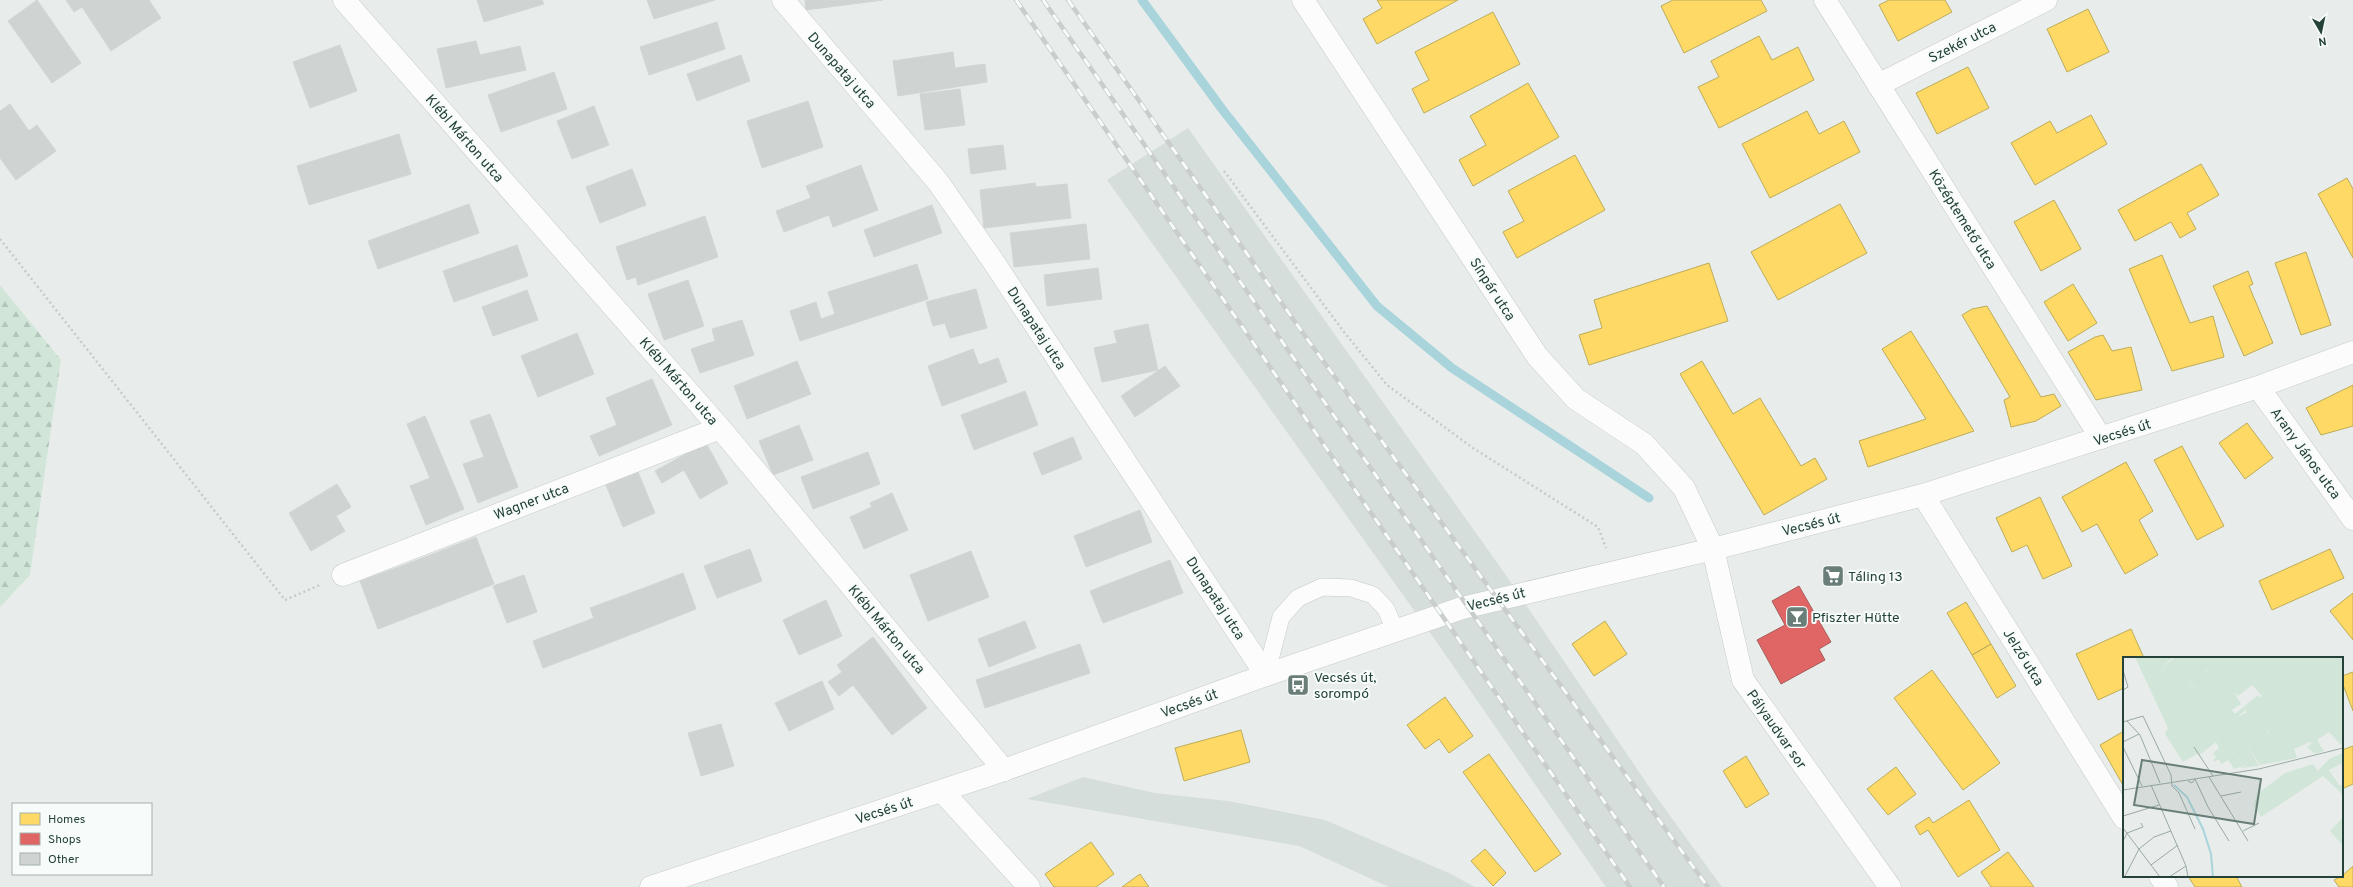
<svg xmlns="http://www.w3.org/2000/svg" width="2353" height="887" viewBox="0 0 2353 887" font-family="Overpass,sans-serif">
	<defs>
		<pattern id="forest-firs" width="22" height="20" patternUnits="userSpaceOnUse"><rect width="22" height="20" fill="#d1e6d8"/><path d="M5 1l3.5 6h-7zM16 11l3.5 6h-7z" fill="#b3c6ba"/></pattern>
	</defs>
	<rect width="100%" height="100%" fill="#e8edeb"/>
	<path fill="#d6dedb" d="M1188,128L1503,571L1652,791L1722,887H1606L1438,644L1107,180Z
		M1083,777L1155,793L1228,801L1325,820L1449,873L1475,887H1389L1299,846L1027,799Z"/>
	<path fill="url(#forest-firs)" d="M0,285L61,360L30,575L0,607Z"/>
	<path fill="#ffd966" stroke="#bdac59" d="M1377,0H1458L1377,44L1363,19L1382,8Z
		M1673,0H1761L1767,11L1684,53L1661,6Z
		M1889,0H1945L1952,12L1898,41L1879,5Z
		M2088,9L2109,52L2067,72L2047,29Z
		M1493,12L1520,64L1424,113L1412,89L1429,80L1415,52Z
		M1759,36L1772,60L1798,47L1814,80L1719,128L1698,87L1719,77L1711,61Z
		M1968,67L1989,108L1937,134L1916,93Z
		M1528,83L1559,137L1473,186L1459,160L1486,145L1470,116Z
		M1807,111L1819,134L1844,121L1860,152L1770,198L1742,144Z
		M2091,115L2107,144L2035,185L2011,143L2050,121L2057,133Z
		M1575,155L1605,210L1517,258L1503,232L1524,221L1508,191Z
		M2201,164L2219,195L2187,213L2196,229L2180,238L2171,222L2135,241L2118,210Z
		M2347,178L2353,189V258L2318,194Z
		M2054,200L2081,249L2041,271L2014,222Z
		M1840,204L1867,253L1778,300L1751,252Z
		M2306,252L2331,325L2301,335L2275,263Z
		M2162,255L2190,323L2213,316L2224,357L2172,371L2129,269Z
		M1709,263L1728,321L1589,365L1579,335L1602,328L1594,300Z
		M2248,271L2253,284L2249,286L2273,343L2244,356L2213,286Z
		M2073,284L2097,323L2068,341L2044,302Z
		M1987,306L2041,397L2054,394L2061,406L2036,421L2011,427L2004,400L2010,397L1962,315L1972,309Z
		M1911,331L1974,431L1868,467L1859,441L1926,419L1882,349Z
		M2103,335L2112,351L2131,347L2142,390L2096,400L2068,352L2095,337Z
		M1702,361L1733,414L1760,398L1801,466L1815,458L1827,479L1764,515L1680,374Z
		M2353,385V426L2321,435L2306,408Z
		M2247,423L2273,458L2245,479L2219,443Z
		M2182,446L2224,526L2197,540L2154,460Z
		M2126,462L2153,511L2139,520L2158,555L2125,574L2097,524L2082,532L2062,497Z
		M2040,497L2072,566L2043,579L2027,545L2012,552L1996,518Z
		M2330,549L2344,578L2272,610L2259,581Z
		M2353,593V640L2330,611Z
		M1966,602L1991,644L1972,655L1947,613Z
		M1605,621L1627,654L1594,676L1572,644Z
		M2131,629L2144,658H2124V688L2098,700L2076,654Z
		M1991,644L2016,686L1997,698L1972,655Z
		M1932,670L2000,763L1963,790L1894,698Z
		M2353,672V711L2342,682V676Z
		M1445,697L1473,736L1449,753L1439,739L1425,749L1407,725Z
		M1241,730L1250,762L1184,781L1175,748Z
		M2124,731V787L2100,745Z
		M2353,746V784L2342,789V750Z
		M1489,754L1561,854L1535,872L1463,772Z
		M1746,756L1769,794L1746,808L1723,771Z
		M1896,767L1916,794L1888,815L1867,789Z
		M1969,800L2000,850L1958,877L1928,830L1920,835L1915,826L1929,817L1933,823Z
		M1091,842L1114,874L1096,887H1054L1045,874Z
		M1485,849L1506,873L1493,886L1471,861Z
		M2008,852L2034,887H1991L1981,872Z
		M2353,866V887H2339L2334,880L2342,876Z
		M1140,874L1149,887H1122Z
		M2188,876H2236L2242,887H2195Z"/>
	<path fill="#e06666" stroke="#a85b59" d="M1799,586L1831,642L1819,649L1825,660L1781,684L1757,640L1785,625L1772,601Z"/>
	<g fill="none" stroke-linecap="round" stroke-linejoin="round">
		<path stroke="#a9d4db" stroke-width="9" d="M1142,0L1222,109L1377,306L1452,368L1649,498"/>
	</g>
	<path fill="#cfd4d2" stroke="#d1d6d4" d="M37,0L81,63L52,83L8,21Z
		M66,0H149L161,18L111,51L82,7L74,12Z
		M477,0H542L544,4L484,22Z
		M647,0H715L654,19Z
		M805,0H883L806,10Z
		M717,22L725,49L649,75L640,47Z
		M476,41L480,55L520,46L526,70L446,88L437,49Z
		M340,45L357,91L310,108L293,62Z
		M953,52L955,68L985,64L987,82L898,96L893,61Z
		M741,55L750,81L697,101L687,74Z
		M554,72L567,109L501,132L488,95Z
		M960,89L965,125L925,130L920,94Z
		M808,101L823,147L762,168L747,121Z
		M10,104L29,131L37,125L56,151L16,180L0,158V111Z
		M594,106L609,145L572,159L557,121Z
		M399,134L411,174L309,205L297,166Z
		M1003,145L1006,169L971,174L968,149Z
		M861,165L878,210L833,227L829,215L784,232L776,211L811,198L806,186Z
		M632,169L646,205L600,223L586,187Z
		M1035,183L1036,187L1067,184L1071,218L984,228L980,190Z
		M469,204L479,233L378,269L368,241Z
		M932,205L942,233L874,257L864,230Z
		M705,216L718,257L638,285L636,277L627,280L616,247Z
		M1086,224L1090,259L1014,267L1010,233Z
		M517,245L528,276L454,302L443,271Z
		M917,264L928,299L800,341L790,311L816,302L821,319L835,314L828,292Z
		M1098,268L1102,299L1047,306L1044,275Z
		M688,280L704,326L664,340L648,294Z
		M976,289L987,328L950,338L945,323L933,326L926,302Z
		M527,290L538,320L493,336L482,307Z
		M742,320L754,355L700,373L691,349L715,341L712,329Z
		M1148,324L1158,370L1102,382L1094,348L1117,343L1114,331Z
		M577,333L594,374L538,397L521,356Z
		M973,349L979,365L998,358L1007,382L942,406L928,366Z
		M797,361L811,394L747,419L734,386Z
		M1165,366L1180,386L1135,417L1121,396Z
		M652,379L672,425L599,456L590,436L617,425L606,398Z
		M1025,391L1038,425L974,450L961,415Z
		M490,414L518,487L478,503L463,464L484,457L470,421Z
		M425,416L464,509L426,525L410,486L430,478L407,424Z
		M799,425L813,460L773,475L759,441Z
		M1073,437L1082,459L1042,475L1033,453Z
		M706,443L728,483L700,499L684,470L662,483L655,471Z
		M868,452L880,484L813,509L801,477Z
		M638,472L655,513L623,527L606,485Z
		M337,484L351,507L336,516L345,531L311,551L289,513Z
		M892,493L908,530L864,549L850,517L872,507L870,503Z
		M1140,510L1152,542L1086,567L1074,536Z
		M476,537L494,584L456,599L438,552Z
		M750,549L762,581L717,598L704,566Z
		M971,551L989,597L928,621L910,575Z
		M438,552L456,599L417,614L399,567Z
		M1170,560L1183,593L1103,623L1090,591Z
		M399,567L417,614L378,629L360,581Z
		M683,573L696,609L658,624L644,588Z
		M524,575L537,612L507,623L493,586Z
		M644,588L658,624L604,645L590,608Z
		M826,600L842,636L799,655L783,620Z
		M594,618L604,645L543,668L533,641Z
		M1025,621L1036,648L989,667L978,639Z
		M873,637L927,708L892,735L853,685L839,696L828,682L842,672L837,665Z
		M1080,644L1090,673L985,708L976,680Z
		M822,681L834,709L789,731L775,703Z
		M721,724L734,766L701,776L688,733Z"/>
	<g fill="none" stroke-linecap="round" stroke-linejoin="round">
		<g stroke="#c5cac8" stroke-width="18">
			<path id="service" d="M1266,675L1281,617L1298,598L1322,587L1351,588L1373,595L1386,609L1396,632"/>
		</g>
		<g stroke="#c5cac8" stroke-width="23">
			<path id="minor" d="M344,0L720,428L1004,770
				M783,0L938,182L993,261L1266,675
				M1303,0L1537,356L1576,399L1644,444L1684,488L1713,549L1743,680L1890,887
				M1825,0L2101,438
				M1878,85L2046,0
				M1923,495L2124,818
				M343,575L720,428
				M942,791L1029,887
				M2160,876L2167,887"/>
		</g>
		<g stroke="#c5cac8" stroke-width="23">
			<path id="tertiary" d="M2258,387L2353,519
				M651,887L1004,770L1266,675L1462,608L1713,549L1923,495L2258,387L2353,352"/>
		</g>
		<path stroke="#c3ccca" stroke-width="2.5" stroke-dasharray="2 3" stroke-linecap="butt" d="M1224,171L1344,332L1387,385L1473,448L1598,527L1606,548
			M0,239L285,600L320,585"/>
		<use href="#service" stroke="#fcfcfc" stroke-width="17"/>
		<use href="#minor" stroke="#fcfcfc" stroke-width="22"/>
		<use href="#tertiary" stroke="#fcfcfc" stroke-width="22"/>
		<g stroke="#c9cdcc" stroke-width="4.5">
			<path id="rail" d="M1016,0L1630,887
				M1043,0L1664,887
				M1068,0L1305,336L1708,887"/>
		</g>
		<use href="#rail" stroke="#f7fbf9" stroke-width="3" stroke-dasharray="9" stroke-linecap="butt"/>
	</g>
	<defs>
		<g id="supermarket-square" transform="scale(1.15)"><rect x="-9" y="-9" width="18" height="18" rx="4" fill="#697e78" stroke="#f7fbf9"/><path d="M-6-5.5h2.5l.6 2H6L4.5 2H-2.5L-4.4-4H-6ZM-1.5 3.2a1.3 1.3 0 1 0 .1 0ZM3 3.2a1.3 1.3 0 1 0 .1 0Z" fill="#fff"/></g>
		<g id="bar-square" transform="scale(1.15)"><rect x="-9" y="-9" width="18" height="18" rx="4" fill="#697e78" stroke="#f7fbf9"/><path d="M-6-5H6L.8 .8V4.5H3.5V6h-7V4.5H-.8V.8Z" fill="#fff"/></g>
		<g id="bus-square" transform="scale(1.15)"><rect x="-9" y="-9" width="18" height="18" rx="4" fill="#697e78" stroke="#f7fbf9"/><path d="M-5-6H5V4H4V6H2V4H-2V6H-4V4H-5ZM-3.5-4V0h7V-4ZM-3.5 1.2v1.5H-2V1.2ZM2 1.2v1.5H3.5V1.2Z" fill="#fff"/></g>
	</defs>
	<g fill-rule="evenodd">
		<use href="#supermarket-square" x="1833" y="576"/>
		<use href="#bar-square" x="1797" y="617"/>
		<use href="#bus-square" x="1298" y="685"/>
	</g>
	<g text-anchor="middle" stroke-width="4" stroke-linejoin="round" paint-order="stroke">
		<g font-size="14" fill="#24423a" stroke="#f7fbf9">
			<text transform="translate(1962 42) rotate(-27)" y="5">Szekér utca</text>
			<text transform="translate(842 70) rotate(49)" y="5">Dunapataj utca</text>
			<text transform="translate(465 138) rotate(49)" y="5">Klébl Márton utca</text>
			<text transform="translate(1963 219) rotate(58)" y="5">Középtemető utca</text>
			<text transform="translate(1493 289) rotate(57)" y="5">Sínpár utca</text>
			<text transform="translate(1037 328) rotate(57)" y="5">Dunapataj utca</text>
			<text transform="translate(679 381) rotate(49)" y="5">Klébl Márton utca</text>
			<text transform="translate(2122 432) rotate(-18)" y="5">Vecsés út</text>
			<text transform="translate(2306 453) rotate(54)" y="5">Arany János utca</text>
			<text transform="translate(531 501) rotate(-21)" y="5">Wagner utca</text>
			<text transform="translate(1811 524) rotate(-14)" y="5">Vecsés út</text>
			<text transform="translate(1216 598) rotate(57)" y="5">Dunapataj utca</text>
			<text transform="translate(1496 599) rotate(-14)" y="5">Vecsés út</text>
			<text transform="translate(887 629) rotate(50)" y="5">Klébl Márton utca</text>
			<text transform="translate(2024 657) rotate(58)" y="5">Jelző utca</text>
			<text transform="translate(1189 703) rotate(-20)" y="5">Vecsés út</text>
			<text transform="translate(1777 729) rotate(55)" y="5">Pályaudvar sor</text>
			<text transform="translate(884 810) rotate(-18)" y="5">Vecsés út</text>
		</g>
		<g font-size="14" fill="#24423a" stroke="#f7fbf9" text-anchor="start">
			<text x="1848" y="581">Táling 13</text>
			<text x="1812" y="622">Pfiszter Hütte</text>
			<text x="1314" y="682">Vecsés út,<tspan x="1314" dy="16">sorompó</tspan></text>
		</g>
	</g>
	<g transform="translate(2123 657)">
		<rect width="220" height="220" fill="#e8edeb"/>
		<path d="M191,0H220V32ZM51,1L59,15L48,24L38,12ZM69,27L96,56L84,64L59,36ZM104,66L119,93L104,99L91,76Z" fill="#d1e6d8"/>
		<path d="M220,96V106L206,113L216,128H220V138L200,119L138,160L131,148L134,137L162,116L190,107L195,114L206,102Z" fill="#d1e6d8"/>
		<path d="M50,0H79L83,8V15L94,25L115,16L101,33L117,19L119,21L111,35L118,47L109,53L112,57L135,38L137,41L114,60L123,56L131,65L137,63L146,77L125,89L136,109L117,111L125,107L104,66L59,15Z" fill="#d1e6d8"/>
		<path d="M121,98L125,107L111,112L108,107L116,104L115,100Z" fill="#d1e6d8"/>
		<path d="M12,0H50L38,12L48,24L59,15L69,27L59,36L84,64L96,56L104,66L91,76L104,99L119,93L121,98L115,100L116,104L108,107L105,103L99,107L95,102L91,105L90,103L93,100L90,96L96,91L93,85L77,98L76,96L60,105L42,77L45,71ZM79,0H191L220,32V90L206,75L194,83L201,94L192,97L184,90L189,86L187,85L171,92L174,101L137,108L125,89L146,76L137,63L131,65L123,56V52L139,39L129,28L115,39L111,35L106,38L102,35L119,21L117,19L101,33L98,31L115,16L95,30L92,23L85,28L76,23L84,17L83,9L78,13L76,9ZM220,160V189L207,174Z" fill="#d1e6d8"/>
		<path fill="none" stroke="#a9d4db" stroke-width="2" d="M51,128L64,140L80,172L88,197L90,220"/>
		<path fill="none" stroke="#9aa9a4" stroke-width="1" d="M0,13L5,30L0,33M4,64L17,78L37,126M0,65L20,59L48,118L49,129L56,136L72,172M0,85L16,77M0,90L19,129M71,90L90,119M86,120L125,184M65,124L69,126L72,122L85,150L106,184M28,128L63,209L65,220M0,133L136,112L220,91M98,139L118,135M0,159L36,148M0,171L37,220M120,174L136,166M0,184L4,176L20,170L18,166M28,208L55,188M2,219L16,192L31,180L48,174M46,220L63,209"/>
		<path fill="#697e78" fill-opacity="0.15" stroke="#697e78" stroke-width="2" d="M19,103L138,122L131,167L11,148Z"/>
		<rect width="220" height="220" fill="none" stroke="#24423a" stroke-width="2"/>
	</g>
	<rect x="12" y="803" width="140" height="72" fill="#f7fbf9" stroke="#a3b1ad"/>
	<rect x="20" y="813" width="20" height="12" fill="#ffd966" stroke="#a3b1ad"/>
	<text x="48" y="823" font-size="12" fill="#24423a">Homes</text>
	<rect x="20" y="833" width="20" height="12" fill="#e06666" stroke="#a3b1ad"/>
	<text x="48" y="843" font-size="12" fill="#24423a">Shops</text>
	<rect x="20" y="853" width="20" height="12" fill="#cfd4d2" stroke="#a3b1ad"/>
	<text x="48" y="863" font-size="12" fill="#24423a">Other</text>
	<g transform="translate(2321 32) rotate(171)" stroke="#f7fbf9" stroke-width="3" paint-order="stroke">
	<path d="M0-3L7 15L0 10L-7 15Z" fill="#24423a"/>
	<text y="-6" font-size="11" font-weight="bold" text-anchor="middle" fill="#24423a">N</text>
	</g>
</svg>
